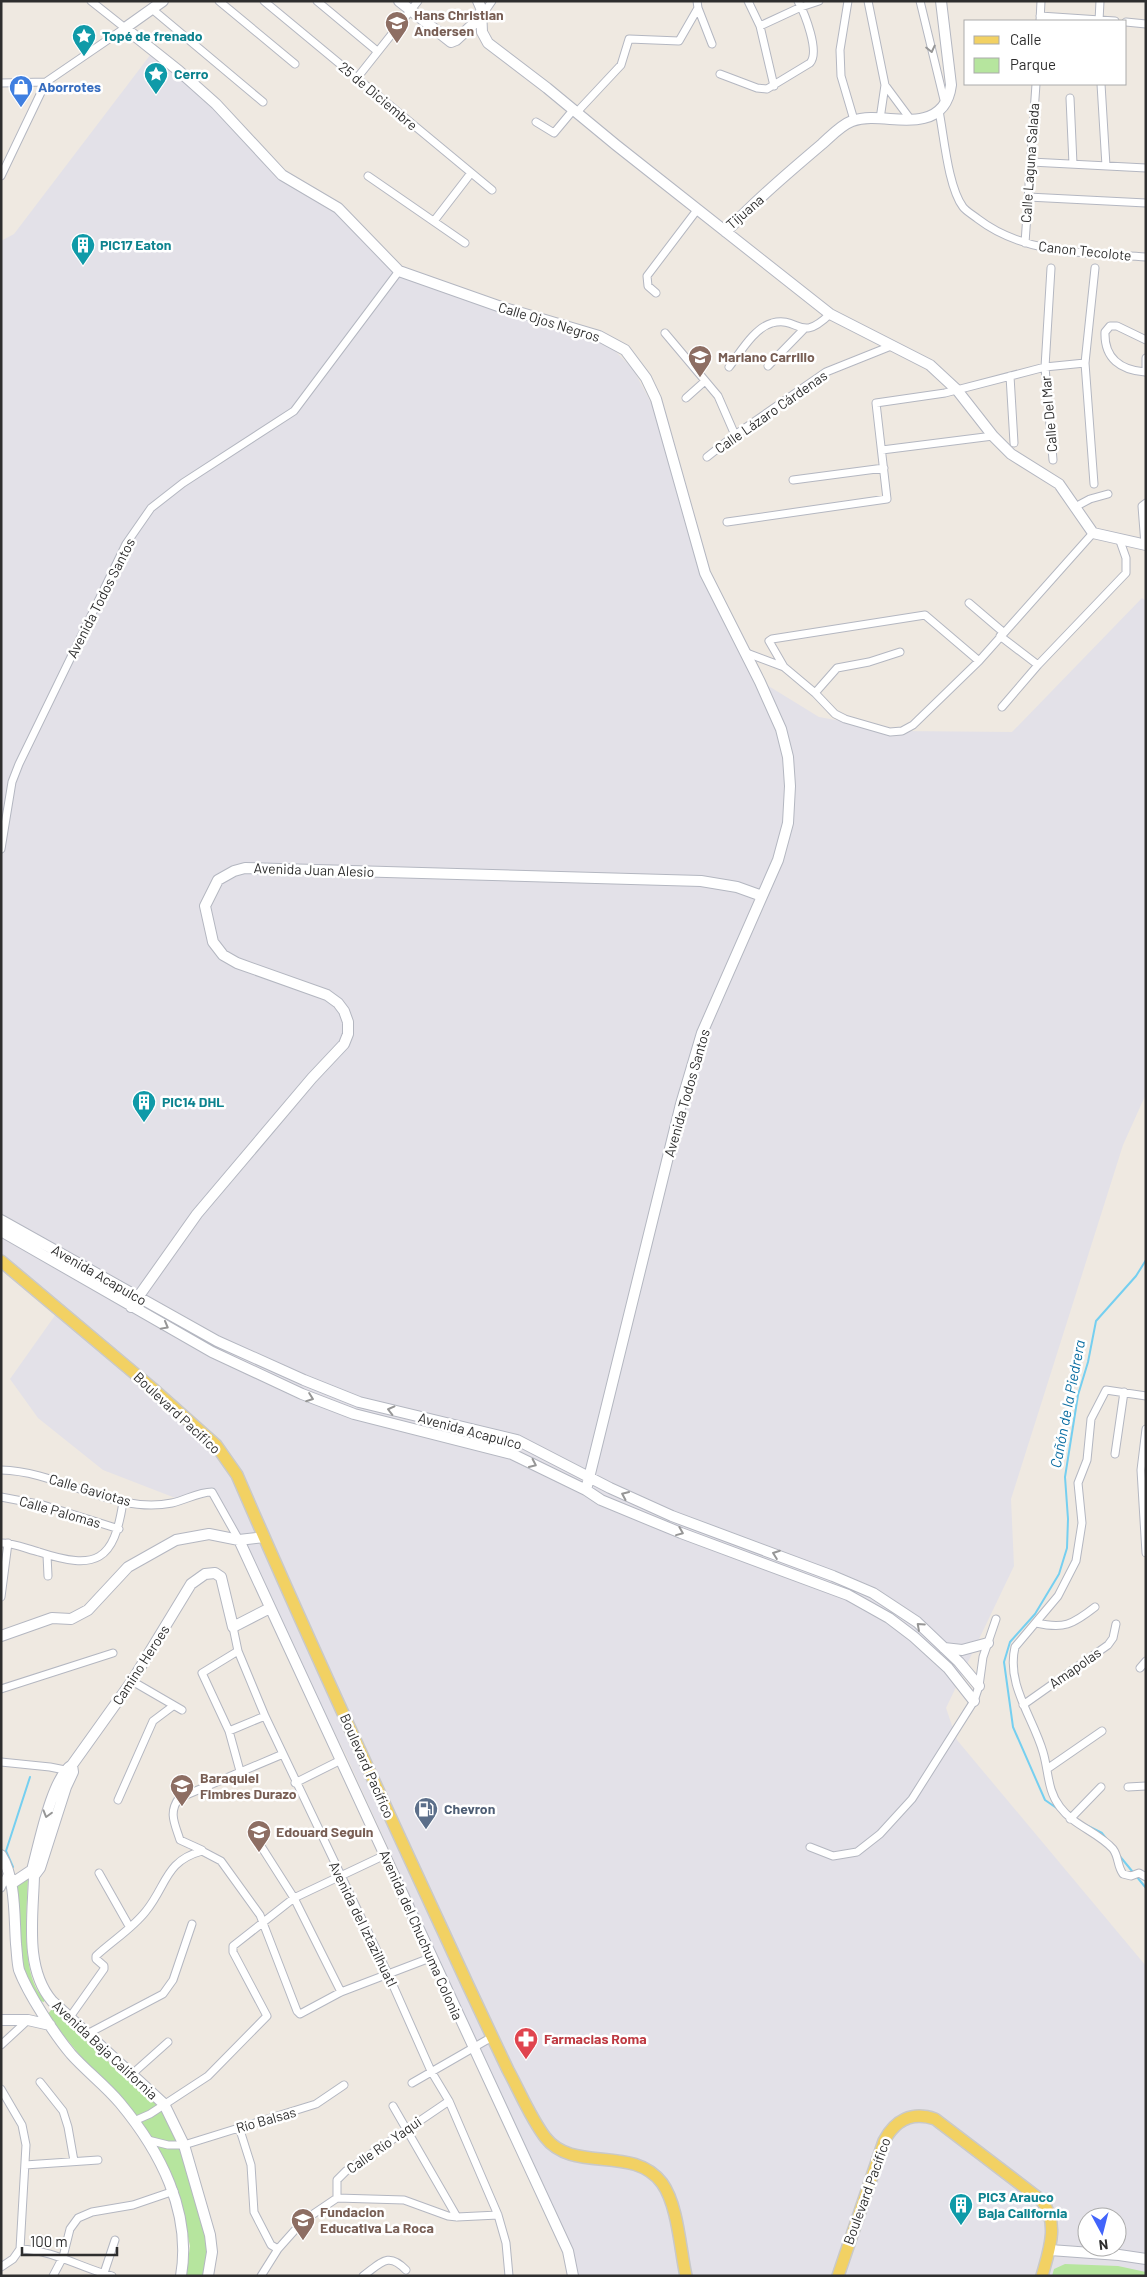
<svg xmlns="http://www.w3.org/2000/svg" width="1147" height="2277" viewBox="0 0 1147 2277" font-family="Barlow,sans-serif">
	<rect width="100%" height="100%" fill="#efe9e1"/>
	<path fill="#e3e1e8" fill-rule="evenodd" d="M154,50L223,111L281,179L334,200L398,275L607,343L633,369L664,427L700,564L754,677L819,717L898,731L1012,732L1142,598L1146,601V1094L1123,1145L1011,1499L1014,1566L946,1708L957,1740L1146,1966V2276H577L573,2253L346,1755L215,1497L201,1490L178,1499L103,1470L38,1418L10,1379L56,1314L1,1267V241L14,234ZM1087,2217H1117V2247H1087Z"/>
	<path fill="#b6e59e" d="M28,1878C27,1905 20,1982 45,1998L44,2002L37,2000L20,1968L15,1886Z
		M52,2009L56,2010L98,2053L133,2082L158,2106L165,2117L177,2139L191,2176L208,2244L204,2276H186L190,2246L178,2190L141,2123L87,2064L47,2015Z
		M1065,2264L1118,2266L1146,2272V2276H1052L1054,2269Z"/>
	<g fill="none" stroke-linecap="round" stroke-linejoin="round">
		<path stroke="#75cff0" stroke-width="2" d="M1058,1809L1045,1800L1013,1727L1004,1662L1010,1642L1035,1614L1059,1574L1067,1548L1068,1519L1065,1477L1078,1395L1088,1362L1096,1321L1136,1276L1146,1260
			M1086,1825L1102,1833L1106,1838
			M1118,1854L1146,1888
			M13,1867L6,1851L30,1777"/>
		<g stroke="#b4b7c1" stroke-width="9">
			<path id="street" d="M219,1L295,64
				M264,1L492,190
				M317,1L377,51
				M697,1L698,8L712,44
				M748,1L760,26L774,86
				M848,1L840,50L841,76L854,120
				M868,1L885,85L880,119
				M920,1L945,104
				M152,9L263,102
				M1040,16L1115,21
				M481,17L492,1
				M1040,21L1041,1
				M1099,21L1100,1
				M1126,22L1146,24
				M760,26L801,7L819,1
				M720,74L757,88L767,89L810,63C820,52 805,14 798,1
				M357,78L418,1
				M1,83L46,82
				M1101,84L1106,166
				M885,85L911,120
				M1070,98L1073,164
				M939,111C944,136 948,187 963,207C966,211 973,215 978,219C1025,255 1089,253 1146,257
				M577,112L621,65L629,39L679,41L698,8
				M536,122L554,133L574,109
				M1031,162L1146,168
				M1,176L46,82L125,28L91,1
				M368,176L465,243
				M1028,197L1146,203
				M434,221L471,173
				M1025,243L1036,84
				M1051,268L1045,367L1053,460
				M656,293L648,286L647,276L697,210
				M665,333L718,396L735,435
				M1146,358V372
				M768,366L804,329
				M729,367C740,353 754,328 772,323C800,316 799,344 830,314
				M1145,372C1121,370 1104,359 1105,332L1110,326H1117L1146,340
				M1010,376L1014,443
				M686,398L705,381
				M882,450L993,436
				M707,457L735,435L826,372L891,346
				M793,480L884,468
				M1094,484L1085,363L1095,268
				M1075,507L1090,499L1108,494
				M727,522L887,499L876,403L945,393L1045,367L1085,363
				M1145,545L1142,506L1146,503
				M969,603L1003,632
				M1000,636L1038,665L1126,573V558L1120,541
				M744,652L784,667
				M979,661L925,615L772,639L769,641L784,667L815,693L835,714L845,719L890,732L902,731L913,725L979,661L1093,533
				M815,693L837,668L869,662L900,652
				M1002,707L1038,665
				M1,849L12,782L19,764L126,544L151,508L183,483L294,411L399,271
				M1146,1396L1106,1390L1091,1419L1087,1460L1078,1483L1082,1523L1076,1561L1058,1596L1015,1647C1006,1685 1033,1717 1043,1752C1049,1772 1047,1790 1060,1807C1074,1826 1098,1832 1113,1849C1119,1857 1117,1866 1123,1874L1131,1876L1139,1873L1146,1877
				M1146,1429L1141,1470L1146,1553
				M1115,1454L1124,1392
				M1,1470C44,1471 81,1493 123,1502C138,1505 157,1506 172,1503C186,1500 198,1492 212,1492L239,1540
				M1,1497L43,1505L119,1529
				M1,1543C14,1543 27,1549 39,1552C97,1571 114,1561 123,1502
				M47,1555L48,1576
				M1,1597L8,1543
				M1036,1623C1064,1629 1072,1625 1095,1607
				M233,1627L238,1651L265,1716L388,1974L431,2071L449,2101L498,2215L506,2243L509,2276
				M238,1651L202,1673L229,1731L240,1771
				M1140,1668L1146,1661
				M132,1681L182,1710
				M1,1689L113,1653
				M1023,1705L1108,1645L1113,1638L1116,1624
				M229,1731L265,1716
				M1,1762L50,1767L70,1771
				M1047,1769L1102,1731
				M295,1783L339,1761
				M1128,1787L1146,1786
				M118,1800L153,1721L173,1706
				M1070,1819L1101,1787
				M252,1832L294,1898L341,1992
				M810,1847L833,1856L857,1852L880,1834L912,1799L974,1701L979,1686L983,1657L996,1619
				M202,1850L180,1840C175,1824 168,1813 179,1798L283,1754
				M99,1873L129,1926
				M1,1888L8,1873
				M70,2017L104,1969V1966L96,1959V1956C112,1941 133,1928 146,1911C167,1885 165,1861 202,1851L221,1861L260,1915L297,2011L300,2014L341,1992L430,1958
				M87,2034L163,1994L173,1980L192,1924
				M1,2045L28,2020
				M131,2075L168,2042
				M40,2082L63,2111L68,2127L74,2161
				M412,2083L492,2037
				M1,2089L22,2125L26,2145L20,2249
				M393,2106L457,2217
				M134,2121L150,2114L208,2076L267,2016L233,1952V1946L294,1898L385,1855
				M239,2127L251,2165L254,2212L271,2245L278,2249
				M148,2140L168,2145H184L316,2104L344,2085
				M25,2165L98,2160
				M337,2198V2180L346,2171L449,2101
				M1,2267L13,2259L20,2249C53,2250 81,2268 112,2276
				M53,2276L63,2257L70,2229L78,2218L92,2212L133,2205L174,2191
				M103,2276L115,2240
				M261,2276L278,2249L303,2221L337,2198L404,2200L448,2216L457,2217L498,2215
				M363,2276C381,2263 388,2251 406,2270"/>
		</g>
		<g stroke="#b4b7c1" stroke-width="12">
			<path id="secondary" d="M163,1L125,28L179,71L216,104L282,175L338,208L399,271L501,307L599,336L625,350L646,378L656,399L705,573L760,682L781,729L788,757L790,786L788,823L778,860L702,1033L681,1104L586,1490
				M399,1L451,42L456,40L481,17
				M478,1L481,8L482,32L488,43L547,88L616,145L830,314L930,365L957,390L993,436L1011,454L1059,484L1093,533L1146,545
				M726,232C755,201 789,172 822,144C831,136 841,125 852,121C875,113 901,124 924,118C941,114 949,101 951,85L941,1
				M1,1220L217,1341L304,1380L359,1402L517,1440L610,1488L672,1516L833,1576L873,1593L917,1622L959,1662L979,1686
				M1,1231L212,1352L302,1394L354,1414L512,1454L586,1490L601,1500L681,1533L848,1595L889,1618L914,1637L948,1668L974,1701
				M131,1307L197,1214L312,1078L344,1044L348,1034V1022L344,1011L338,1003L327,995L237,963L223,955L213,942L205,906L218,880L234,871L245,868L701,881L737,887L762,896
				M239,1540C347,1778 457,2015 568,2251L573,2276
				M1,1636L52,1618L71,1619L88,1610L128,1567L176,1540L209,1534L239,1540L264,1537
				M944,1648L962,1650L988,1643
				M1,1855C16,1879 14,1916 16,1944C17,1952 17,1962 19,1970C28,1994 55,2035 71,2054C86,2071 105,2085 120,2103C160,2151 192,2212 181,2276
				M34,1876L40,1868L66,1787L73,1772L72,1765
				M11,1884L32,1870L38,1868
				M1,2020H28L50,2025
				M1050,2250L1119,2255L1146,2259
				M208,2276L212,2252L210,2235L184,2145L164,2104L52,2001C24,1968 33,1916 34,1876L32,1870C39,1845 52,1777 72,1765L132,1681L191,1584L205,1574L215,1573L221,1577L233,1627L270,1608"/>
		</g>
		<g stroke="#c9c9c9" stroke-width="14">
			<path id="primary" d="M1,1261L152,1388L216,1445L237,1475C303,1628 373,1780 443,1931C464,1977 486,2024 508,2070C520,2092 530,2117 545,2137C573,2174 633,2144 662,2183C678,2205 680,2249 686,2276
				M838,2276L884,2141C895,2120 912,2111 935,2119L1041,2200C1060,2222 1049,2251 1042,2276"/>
		</g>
		<use href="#street" stroke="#fff" stroke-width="7"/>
		<use href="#secondary" stroke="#fff" stroke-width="10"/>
		<use href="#primary" stroke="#f2d163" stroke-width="11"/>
	</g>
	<defs><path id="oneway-chevron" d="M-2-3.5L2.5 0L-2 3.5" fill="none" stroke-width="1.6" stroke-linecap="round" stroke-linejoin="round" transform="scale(1.25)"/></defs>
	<g stroke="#969696">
		<use href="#oneway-chevron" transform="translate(931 49) rotate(77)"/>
		<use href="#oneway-chevron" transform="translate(165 1326) rotate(29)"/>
		<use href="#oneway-chevron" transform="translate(310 1398) rotate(20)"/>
		<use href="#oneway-chevron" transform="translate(391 1410) rotate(-166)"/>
		<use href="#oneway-chevron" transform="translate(533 1464) rotate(25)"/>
		<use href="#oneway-chevron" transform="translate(625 1495) rotate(-156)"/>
		<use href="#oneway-chevron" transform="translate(680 1532) rotate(22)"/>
		<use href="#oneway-chevron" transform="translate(776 1554) rotate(-160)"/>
		<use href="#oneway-chevron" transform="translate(920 1626) rotate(-138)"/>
		<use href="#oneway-chevron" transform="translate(47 1814) rotate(106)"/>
	</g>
	<defs>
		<g id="school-pin" transform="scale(1.25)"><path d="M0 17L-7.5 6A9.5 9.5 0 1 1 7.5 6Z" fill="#8d6e63" stroke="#fff"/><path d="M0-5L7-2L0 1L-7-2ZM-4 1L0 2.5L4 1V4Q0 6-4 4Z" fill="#fff"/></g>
		<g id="sight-pin" transform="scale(1.25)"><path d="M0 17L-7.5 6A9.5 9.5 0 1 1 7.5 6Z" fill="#0f9aa8" stroke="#fff"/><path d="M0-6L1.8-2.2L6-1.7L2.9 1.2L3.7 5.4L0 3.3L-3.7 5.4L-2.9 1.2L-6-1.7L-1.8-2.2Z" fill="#fff"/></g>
		<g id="shop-pin" transform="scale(1.25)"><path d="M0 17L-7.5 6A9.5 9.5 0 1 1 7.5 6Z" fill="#3f7fe0" stroke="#fff"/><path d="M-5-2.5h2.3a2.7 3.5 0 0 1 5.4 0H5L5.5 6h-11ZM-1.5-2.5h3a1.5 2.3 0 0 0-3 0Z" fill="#fff"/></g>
		<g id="building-pin" transform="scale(1.25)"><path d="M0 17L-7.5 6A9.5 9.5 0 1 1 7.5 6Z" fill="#0f9aa8" stroke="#fff"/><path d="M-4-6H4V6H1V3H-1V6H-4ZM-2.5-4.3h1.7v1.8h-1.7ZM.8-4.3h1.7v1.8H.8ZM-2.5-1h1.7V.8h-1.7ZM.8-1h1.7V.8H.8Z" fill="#fff"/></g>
		<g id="fuel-pin" transform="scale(1.25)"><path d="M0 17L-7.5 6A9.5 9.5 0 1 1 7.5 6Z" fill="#5c6f8a" stroke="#fff"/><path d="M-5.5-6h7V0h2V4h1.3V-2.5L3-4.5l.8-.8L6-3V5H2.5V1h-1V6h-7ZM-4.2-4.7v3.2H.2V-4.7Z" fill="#fff"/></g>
		<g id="pharmacy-pin" transform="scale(1.25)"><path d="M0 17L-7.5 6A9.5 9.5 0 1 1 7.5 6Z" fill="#e0444e" stroke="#fff"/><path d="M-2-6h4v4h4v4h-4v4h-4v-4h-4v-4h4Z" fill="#fff"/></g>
	</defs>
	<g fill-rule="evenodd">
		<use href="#school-pin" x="397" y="23"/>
		<use href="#sight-pin" x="84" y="36"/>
		<use href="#sight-pin" x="156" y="74"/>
		<use href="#shop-pin" x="21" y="87"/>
		<use href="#building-pin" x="83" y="245"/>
		<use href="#school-pin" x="700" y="357"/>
		<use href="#building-pin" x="144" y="1102"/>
		<use href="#school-pin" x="182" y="1786"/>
		<use href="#fuel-pin" x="426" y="1809"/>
		<use href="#school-pin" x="259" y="1832"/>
		<use href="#pharmacy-pin" x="526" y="2039"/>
		<use href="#building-pin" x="961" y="2205"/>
		<use href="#school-pin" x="303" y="2220"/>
	</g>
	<g text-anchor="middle" stroke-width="5" stroke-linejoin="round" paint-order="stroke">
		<g font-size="14" font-weight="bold" fill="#785e54" stroke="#fff" text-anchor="start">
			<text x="414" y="20">Hans Christian<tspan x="414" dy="16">Andersen</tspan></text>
			<text x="718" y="362">Mariano Carrillo</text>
			<text x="200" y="1783">Baraquiel<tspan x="200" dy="16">Fimbres Durazo</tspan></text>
			<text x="276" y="1837">Edouard Seguin</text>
			<text x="320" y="2217">Fundacion<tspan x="320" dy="16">Educativa La Roca</tspan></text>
		</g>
		<g font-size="14" font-weight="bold" fill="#0d838f" stroke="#fff" text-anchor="start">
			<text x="102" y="41">Topé de frenado</text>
			<text x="174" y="79">Cerro</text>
			<text x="100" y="250">PIC17 Eaton</text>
			<text x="162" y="1107">PIC14 DHL</text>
			<text x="978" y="2202">PIC3 Arauco<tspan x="978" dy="16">Baja California</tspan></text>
		</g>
		<g font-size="14" font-weight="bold" fill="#366cbe" stroke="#fff" text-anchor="start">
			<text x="38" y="92">Aborrotes</text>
		</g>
		<g font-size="14" fill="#2e2e2e" stroke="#fff">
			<text transform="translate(378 96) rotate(40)" y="5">25 de Diciembre</text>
			<text transform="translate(1030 163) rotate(-86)" y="5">Calle Laguna Salada</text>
			<text transform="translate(745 212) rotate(-41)" y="5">Tijuana</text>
			<text transform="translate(1085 251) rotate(6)" y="5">Canon Tecolote</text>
			<text transform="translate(549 322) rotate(17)" y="5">Calle Ojos Negros</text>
			<text transform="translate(771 412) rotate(-35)" y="5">Calle Lázaro Cárdenas</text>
			<text transform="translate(1049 414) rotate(-95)" y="5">Calle Del Mar</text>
			<text transform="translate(101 598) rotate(-63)" y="5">Avenida Todos Santos</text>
			<text transform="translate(314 870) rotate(2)" y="5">Avenida Juan Alesio</text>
			<text transform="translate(687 1093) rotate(-74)" y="5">Avenida Todos Santos</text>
			<text transform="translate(99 1275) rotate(30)" y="5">Avenida Acapulco</text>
			<text transform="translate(177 1413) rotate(43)" y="5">Boulevard Pacífico</text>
			<text transform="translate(470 1431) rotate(15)" y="5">Avenida Acapulco</text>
			<text transform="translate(90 1490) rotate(16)" y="5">Calle Gaviotas</text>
			<text transform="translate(60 1512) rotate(16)" y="5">Calle Palomas</text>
			<text transform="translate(141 1665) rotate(-57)" y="5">Camino Heroes</text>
			<text transform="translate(1075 1668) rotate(-35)" y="5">Amapolas</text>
			<text transform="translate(367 1766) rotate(66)" y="5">Boulevard Pacífico</text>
			<text transform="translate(363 1924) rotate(64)" y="5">Avenida del Iztazilhuatl</text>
			<text transform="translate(421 1935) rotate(66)" y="5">Avenida del Chuchuma Colonia</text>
			<text transform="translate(105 2050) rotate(43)" y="5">Avenida Baja California</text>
			<text transform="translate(266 2120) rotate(-16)" y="5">Río Balsas</text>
			<text transform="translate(384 2145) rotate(-35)" y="5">Calle Río Yaqui</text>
			<text transform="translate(867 2191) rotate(-70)" y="5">Boulevard Pacífico</text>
		</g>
		<g font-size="14" font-weight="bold" fill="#4e5e75" stroke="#fff" text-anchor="start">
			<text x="444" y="1814">Chevron</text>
		</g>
		<g font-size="14" font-weight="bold" fill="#be3a42" stroke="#fff" text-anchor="start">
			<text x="544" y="2044">Farmacias Roma</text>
		</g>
		<g font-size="15" font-style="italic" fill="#0d6fa3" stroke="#fff">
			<text transform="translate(1068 1404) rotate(-79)" y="5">Cañón de la Piedrera</text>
		</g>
	</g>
	<rect width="1147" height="2277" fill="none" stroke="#2e2e2e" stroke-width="5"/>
	<rect x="964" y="20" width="162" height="65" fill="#ffffff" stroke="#ababab"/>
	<rect x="974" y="36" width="25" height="8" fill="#f2d163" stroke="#ababab"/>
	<text x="1010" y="45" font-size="15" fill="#2e2e2e">Calle</text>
	<rect x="974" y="58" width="25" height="15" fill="#b6e59e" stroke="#ababab"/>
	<text x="1010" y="70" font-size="15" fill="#2e2e2e">Parque</text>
	<g transform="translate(1102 2232) rotate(173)"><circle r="24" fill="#ffffff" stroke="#ababab"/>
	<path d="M0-4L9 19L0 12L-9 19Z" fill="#4264fb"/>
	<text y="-8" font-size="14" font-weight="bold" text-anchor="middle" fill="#2e2e2e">N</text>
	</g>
	<path d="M22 2247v8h95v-8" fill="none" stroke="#2e2e2e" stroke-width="2.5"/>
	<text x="30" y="2247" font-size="15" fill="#2e2e2e" stroke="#ffffff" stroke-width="4" paint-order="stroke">100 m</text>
</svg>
